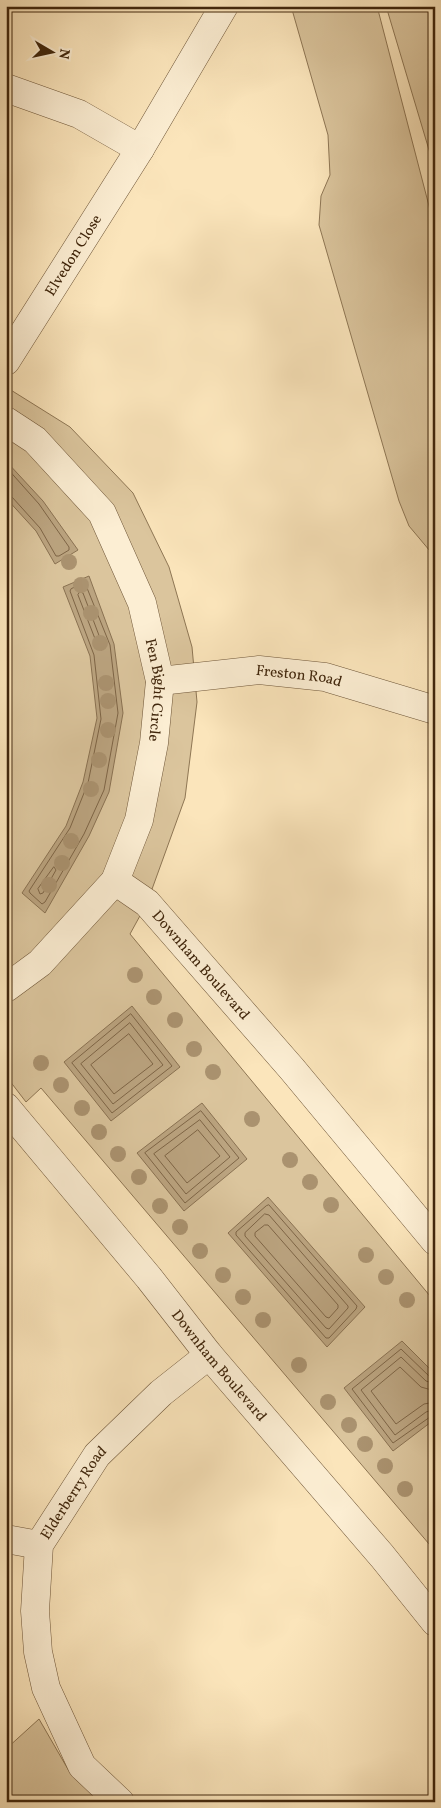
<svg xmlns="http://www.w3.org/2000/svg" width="441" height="1808" viewBox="0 0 441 1808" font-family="Vollkorn,serif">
	<rect width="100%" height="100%" fill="#fbe5bb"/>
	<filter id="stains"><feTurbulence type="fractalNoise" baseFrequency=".004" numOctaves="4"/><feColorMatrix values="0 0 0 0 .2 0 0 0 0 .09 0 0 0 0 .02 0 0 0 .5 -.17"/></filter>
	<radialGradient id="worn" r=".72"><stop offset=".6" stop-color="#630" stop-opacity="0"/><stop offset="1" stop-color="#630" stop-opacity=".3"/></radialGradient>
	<path fill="#dbc59d" stroke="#8e7654" d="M291,6H377L435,229V557L409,526L399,501L319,225L321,196L330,175L328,135Z
		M386,6H435V170Z
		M6,387L70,427L133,493L169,567L192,647L197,702L185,798L147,903L130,934L435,1302V1551L41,1088L26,1102L6,1076Z
		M39,1719L69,1771L99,1802H6V1749Z"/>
	<path fill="#bba480" stroke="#8a7252" d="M6,461L43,501L78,550L55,564L36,531L6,498Z
		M89,576L114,644L123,713L109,792L89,836L45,913L22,893L66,826L83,782L97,718L90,656L63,587Z
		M132,1006L180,1067L111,1121L64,1062Z
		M202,1103L247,1159L184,1211L137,1153Z
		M268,1197L365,1307L327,1347L228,1233Z
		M402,1341L435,1374V1419L393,1451L344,1388Z"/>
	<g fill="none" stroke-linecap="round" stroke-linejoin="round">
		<path stroke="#7e6546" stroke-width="1" d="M6,467L39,504L69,547V550L59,556H56L40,528L12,497L6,495
			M85,583L110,645L118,713L104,790L84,834L45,902L42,904L30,893L29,891L70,828L88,783L101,719L94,655L70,591L71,589Z
			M80,592L83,593L103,646L102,650L99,649L78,595Z
			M54,867L56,870L43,893L40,894L38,889Z
			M131,1014L172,1066L112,1113L72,1063Z
			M130,1023L163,1065L113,1104L81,1064Z
			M129,1034L153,1064L114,1094L91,1065Z
			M201,1111L239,1158L185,1203L145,1153Z
			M200,1120L230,1157L186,1194L154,1154Z
			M198,1130L220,1156L187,1183L165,1156Z
			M269,1205L357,1306L356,1309L329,1338H326L236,1235V1232L266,1206Z
			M265,1214L269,1215L348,1306V1308L329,1329L326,1328L245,1236V1233Z
			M265,1225H268L338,1305V1308L329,1318L326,1317L255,1236V1233Z
			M435,1377L429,1376L401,1349L352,1389L393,1443L430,1417L435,1416
			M435,1384L426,1381L401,1357L361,1390L395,1435L426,1412L435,1409
			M435,1391L421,1387L400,1367L371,1391L396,1424L424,1404L435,1402"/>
		<g stroke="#6f5638" stroke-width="29">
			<g id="street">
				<path d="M6,88L79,114L140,149L6,361"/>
				<path d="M140,149L224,6"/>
				<path id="s1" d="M6,421L35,440L102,513L142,603L160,681L154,743L139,820L115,881L40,963L6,988"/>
				<path id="s2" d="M160,681L259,670L325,677L435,710"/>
				<path id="s3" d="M115,881L147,903L292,1069L435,1241"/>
				<path id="s4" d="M6,1107L149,1278L209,1355L382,1556L435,1622"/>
				<path d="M6,1539L39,1545"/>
				<path id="s5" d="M120,1802L82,1766L46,1688L38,1652L35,1611L39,1545L97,1455L161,1393L209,1355"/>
			</g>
		</g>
		<use href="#street" stroke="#fceed3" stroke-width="28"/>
	</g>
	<g fill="#aa926f">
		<circle cx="69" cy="562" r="8"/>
		<circle cx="81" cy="585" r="8"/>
		<circle cx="91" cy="613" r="8"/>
		<circle cx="100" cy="643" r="8"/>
		<circle cx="106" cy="683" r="8"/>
		<circle cx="108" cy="701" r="8"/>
		<circle cx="108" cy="730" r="8"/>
		<circle cx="99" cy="760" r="8"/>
		<circle cx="91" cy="789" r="8"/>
		<circle cx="71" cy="841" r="8"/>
		<circle cx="62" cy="863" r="8"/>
		<circle cx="49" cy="885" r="8"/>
		<circle cx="135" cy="975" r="8"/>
		<circle cx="154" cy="997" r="8"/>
		<circle cx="175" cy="1020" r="8"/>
		<circle cx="194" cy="1049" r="8"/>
		<circle cx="41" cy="1063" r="8"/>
		<circle cx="213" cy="1072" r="8"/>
		<circle cx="61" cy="1085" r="8"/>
		<circle cx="82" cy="1108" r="8"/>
		<circle cx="252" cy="1119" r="8"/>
		<circle cx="99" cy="1132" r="8"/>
		<circle cx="118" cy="1154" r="8"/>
		<circle cx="290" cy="1160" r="8"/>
		<circle cx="139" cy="1177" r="8"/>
		<circle cx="310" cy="1182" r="8"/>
		<circle cx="331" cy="1205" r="8"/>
		<circle cx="160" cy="1206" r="8"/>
		<circle cx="180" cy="1227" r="8"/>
		<circle cx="200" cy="1251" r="8"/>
		<circle cx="366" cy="1255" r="8"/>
		<circle cx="223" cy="1275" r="8"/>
		<circle cx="386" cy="1277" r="8"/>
		<circle cx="243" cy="1297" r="8"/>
		<circle cx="407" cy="1300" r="8"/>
		<circle cx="263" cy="1320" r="8"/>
		<circle cx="299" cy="1365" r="8"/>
		<circle cx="328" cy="1402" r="8"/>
		<circle cx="349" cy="1425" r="8"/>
		<circle cx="365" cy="1444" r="8"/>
		<circle cx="385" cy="1466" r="8"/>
		<circle cx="405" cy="1489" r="8"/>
	</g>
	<g text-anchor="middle" stroke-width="4" stroke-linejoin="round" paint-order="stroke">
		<g font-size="15" fill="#40260c" stroke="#fceed3">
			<text transform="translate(73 255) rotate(-58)" y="5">Elvedon Close</text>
			<text dy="5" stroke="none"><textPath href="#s2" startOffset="140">Freston Road</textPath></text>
			<text dy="5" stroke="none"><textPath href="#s1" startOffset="321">Fen Bight Circle</textPath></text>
			<text dy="5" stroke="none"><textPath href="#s3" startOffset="121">Downham Boulevard</textPath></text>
			<text dy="5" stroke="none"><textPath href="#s4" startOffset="335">Downham Boulevard</textPath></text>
			<text dy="5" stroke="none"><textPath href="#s5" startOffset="345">Elderberry Road</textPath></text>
		</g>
	</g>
	<rect width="441" height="1808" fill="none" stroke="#fbe5bb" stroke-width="25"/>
	<rect x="8" y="8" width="426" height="1793" fill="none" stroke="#40260c" stroke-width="2.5"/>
	<rect x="12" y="12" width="416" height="1783" fill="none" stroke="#40260c"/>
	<g transform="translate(52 52) rotate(99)" stroke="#fceed3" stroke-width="4" paint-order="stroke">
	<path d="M0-4L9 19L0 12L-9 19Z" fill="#40260c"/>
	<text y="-8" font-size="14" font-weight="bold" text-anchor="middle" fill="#40260c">N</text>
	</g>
	<rect width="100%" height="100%" filter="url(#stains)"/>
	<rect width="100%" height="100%" fill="url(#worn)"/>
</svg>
